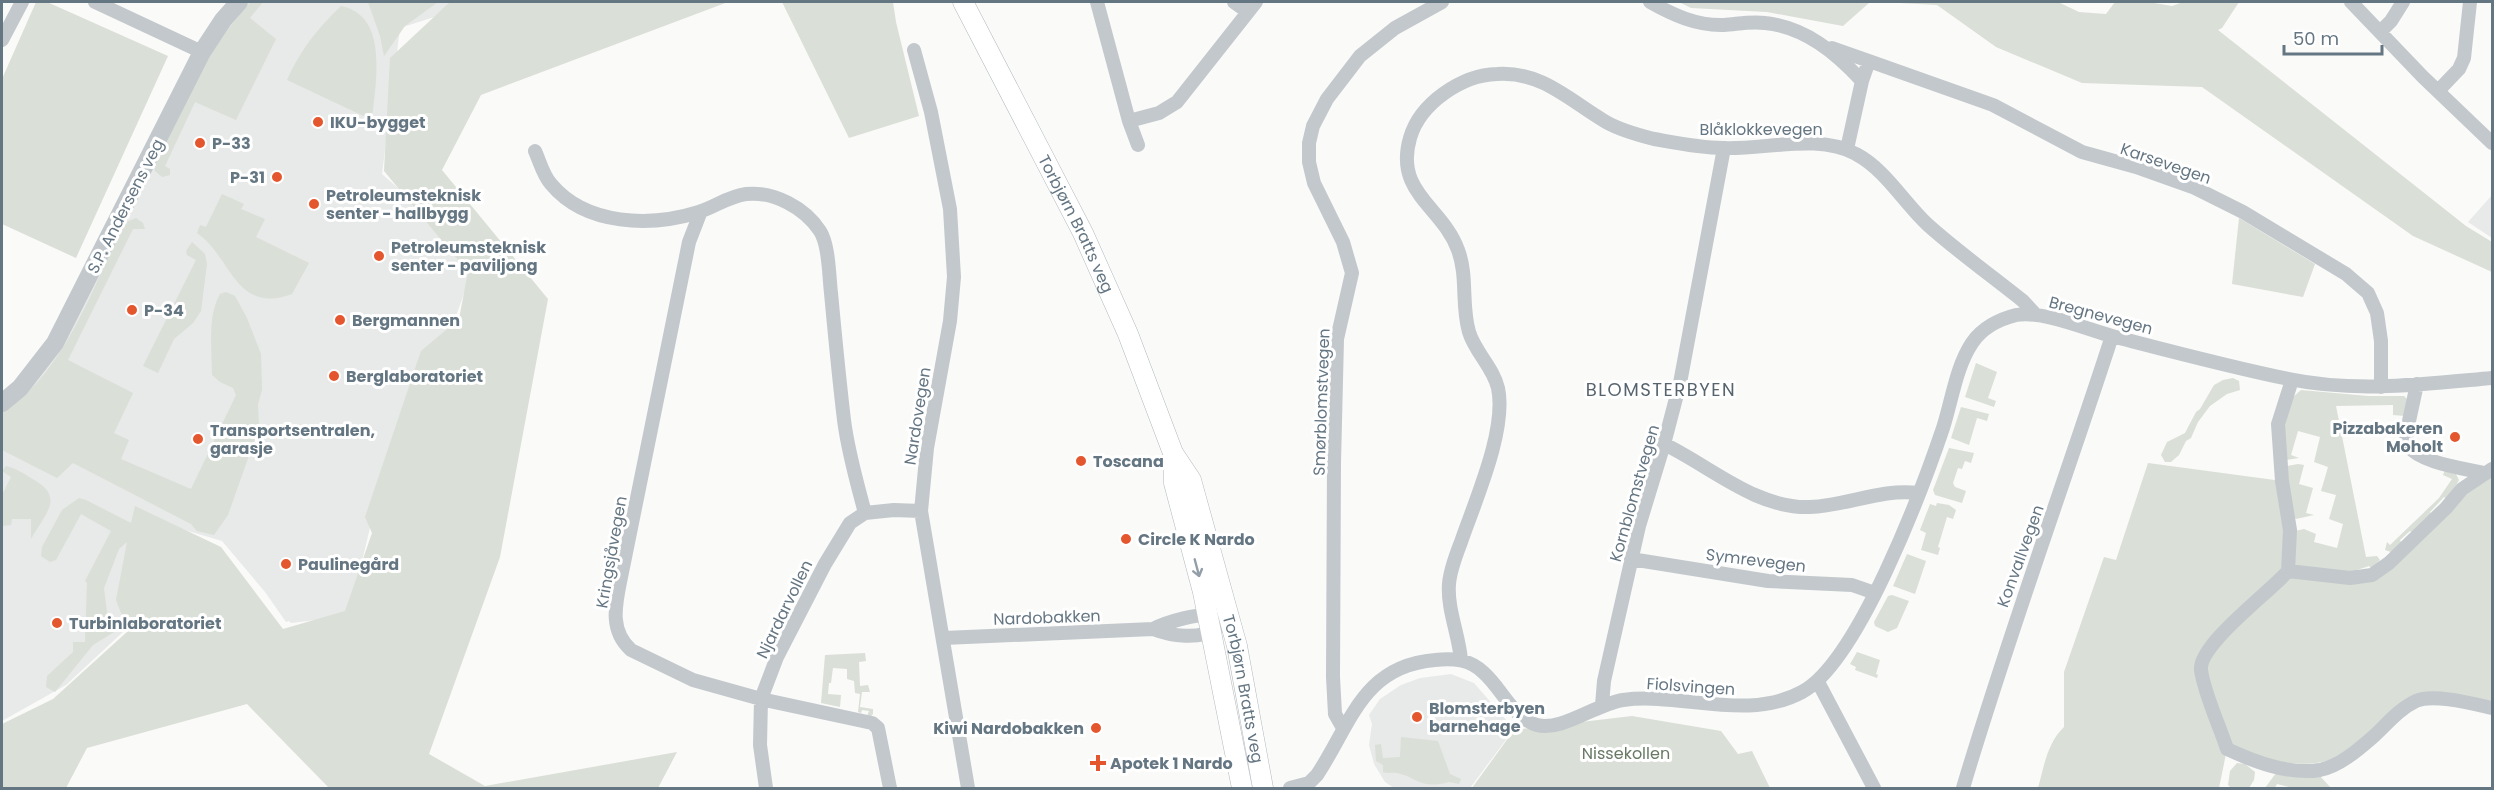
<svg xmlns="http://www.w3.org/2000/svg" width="2494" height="790" viewBox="0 0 2494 790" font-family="Poppins,sans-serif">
	<rect width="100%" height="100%" fill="#fafaf8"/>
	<path fill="#e8e9e9" d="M239,2H481L400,28L382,174L477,258L449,335L387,456L349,616L291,623L289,621L286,622L265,592L222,541L141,517L124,631L66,685L2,721V403L20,388Z
		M2492,195V238L2468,222Z
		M1451,674L1474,683L1514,729L1470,788H1394L1385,782L1374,764L1369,745L1372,724L1369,715L1380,699L1401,685L1420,678Z"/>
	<path fill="#dadfd7" d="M36,2H47L168,56L76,258L2,224V79Z
		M250,2H263L250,18L276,39L236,120L195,102L165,166L170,169V175L162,177L155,171L154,165L215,45Z
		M368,2H438L405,26L384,56L380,36Z
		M450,2H728L481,95L442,170L548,299L500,557L429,754L485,786L677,752L658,788H329L247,704L87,748L66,788H2V724L53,699L128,631L116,600L127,542L119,549L104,588L107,613L119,620V629L93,645L55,692L46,687L47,676L73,652V642H85L87,583L85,581L111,531L81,514L56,560L50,562L41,556L42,547L62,510L79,498L86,500L131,523L135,506L221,547L283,629L345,611L372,533L365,517L421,351L459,319L468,272L384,171L390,58Z
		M782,2H893L896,22L919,116L849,138Z
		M1679,2H1870L1843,26L1767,12L1691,8Z
		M1881,2H2058L2079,12L2106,14L2115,2H2148L2172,6L2183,2H2239L2222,28L2218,30L2466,226L2492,242V272L2413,236L2202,87L2082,83L1996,47L1937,5Z
		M341,6C390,16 375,84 372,120L287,80C300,50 318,28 341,6Z
		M222,194L244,204L241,209L265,219L256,237L309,263L292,294C235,315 232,257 197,233L200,225L206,227Z
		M136,218L143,223L145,229H133L68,360L133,393L114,433L129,440L121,459L191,489L236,395L233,388L220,382L212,375C212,349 207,317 220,294L226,292L235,296L247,318L261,354L262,390L258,404L259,427L228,515L214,535L197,531L191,524L73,463L57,478L2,450V412C63,376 94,285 124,223Z
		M2239,218L2315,264L2303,297L2232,284Z
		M192,242L205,254L207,264L201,311L193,323L174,339L158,373L143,366L196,260L187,255L186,251Z
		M1976,363L1997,372L1988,398L1996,401L1994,407L1965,397Z
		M2233,378L2239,381L2240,390L2227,394L2210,406L2198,422L2191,438L2186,441L2179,455L2171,462H2165L2161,455L2167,442L2185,433L2196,412L2200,409L2214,385L2223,380Z
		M2301,390L2368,396H2404L2407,399L2405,416L2393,415V405L2336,406L2366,557L2377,556L2380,560L2372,569L2369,566L2357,570L2356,574L2296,566L2294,563L2295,531L2304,529L2316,534L2314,542L2337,548L2343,524L2329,519L2336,495L2321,491L2328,467L2314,462L2320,437L2298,431L2291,455L2299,458L2286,460L2281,435L2293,397Z
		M1961,407L1989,414L1987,421L1977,418L1969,445L1951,438Z
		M1949,448L1974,453L1971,463L1965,461L1962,469L1958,468L1953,483L1955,487L1966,491L1962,503L1935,495L1933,490Z
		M2148,463L2282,481L2288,571L2362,577L2492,473V704L2438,694L2330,760C2295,770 2262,758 2227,749L2219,788H2038C2044,767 2047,743 2064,727V672L2104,557L2116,560Z
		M2298,464L2304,465L2299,484L2313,488L2306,513L2314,515L2296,519L2292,516L2287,466Z
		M6,466C15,468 23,473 31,478C66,497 46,512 31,539V519H12L11,525L2,526V495L11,477L2,471Z
		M2445,470L2456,474L2459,480L2448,500L2444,497L2430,512L2432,515L2413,533L2410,531L2400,540L2402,544L2391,552L2385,550L2387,542L2390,545L2439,498L2452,479L2443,475Z
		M1937,503L1949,505L1956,510L1953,519L1947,517L1938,547L1940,548L1938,555L1921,550L1926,533L1920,530L1930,504L1936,506Z
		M1907,554L1926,561L1915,594L1893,586Z
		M1892,595L1909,601L1897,628L1888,632L1875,626L1874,622L1888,596Z
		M1857,652L1880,660L1876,674L1878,675L1877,678L1855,670L1856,667L1850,664Z
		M865,653L866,661L859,662L860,686L868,685L870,692H862L860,707L873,709V714L870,717L867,716L869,711L862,710L861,713L858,712L860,694L855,693L854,681L847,679V669L833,668L831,683H829L828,694L841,695L840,707L821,703L825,655Z
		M1632,716L1721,731L1738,754L1752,751L1770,788H1472L1514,730Z
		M1401,737L1438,741L1450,774L1461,779L1459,784L1449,782C1420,790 1417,777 1397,773C1392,772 1389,774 1383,772V765L1376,761L1375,745L1381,744L1383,758L1400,757Z
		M2237,763L2245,764L2255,772L2254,780L2249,788H2231L2228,785L2230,771Z
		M2276,773L2319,775L2331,788H2293L2277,784L2275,788H2265Z"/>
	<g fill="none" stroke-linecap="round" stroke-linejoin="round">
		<g stroke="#b3babf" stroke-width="21">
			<g id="secondary">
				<path id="s1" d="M963,2L1083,233L1128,334L1173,453L1191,480L1237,646L1263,788"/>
				<path d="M1173,453L1174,483L1203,592L1242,788"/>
			</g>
		</g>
		<path stroke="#c3c8cc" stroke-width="14" d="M95,2L202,52
			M1097,2L1129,121L1138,145
			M1234,2L1248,12
			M1650,2C1673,15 1697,26 1724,25C1738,24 1751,21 1765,23C1805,27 1836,53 1862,81L1847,149
			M2351,2L2423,77L2492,143
			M2380,32L2391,21L2403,2
			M2,40L22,2
			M1832,48L1869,61
			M914,50L931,112L950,209L954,277L950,321L927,448L921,511L968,788
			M1862,81L1869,61L1993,105L2082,152L2136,167L2195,188L2243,212L2346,274L2368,293L2377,313L2381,341V387
			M2438,91L2459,69L2464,58L2470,2
			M1129,121L1159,113L1177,102L1256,2
			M535,151C540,162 543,175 551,184C586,226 651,227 699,212C715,207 729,196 746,194C774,191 805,208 820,231C829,245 829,276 831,293C835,336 839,378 844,420C848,452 857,483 865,513
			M701,211L689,242L620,582C615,607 610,631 631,650L693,680L761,699L872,723L878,728L890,788
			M2417,384L2406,435L2408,446C2421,463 2463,468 2484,473
			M1664,444C1710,466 1756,509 1810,507C1846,506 1882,488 1918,493
			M2492,469L2462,489L2446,508L2389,563L2372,575L2350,578L2288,571C2270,592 2198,645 2201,670C2204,693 2220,727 2227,749C2255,762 2289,775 2320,770C2340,766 2359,749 2374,736C2387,724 2399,709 2416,701C2433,693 2474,704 2492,708
			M1631,559L1768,581L1852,585L1875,593
			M2288,571L2290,530L2282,481L2278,424L2292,380
			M1153,629C1171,636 1199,640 1217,629
			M944,638L1153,629C1167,622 1200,612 1215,616
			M1461,660C1459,635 1447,609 1449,584C1450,570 1456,555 1461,542C1475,501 1507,430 1498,388C1493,367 1475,352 1469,332C1461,305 1468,276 1458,250C1443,207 1394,193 1410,138C1420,103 1462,75 1497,74C1542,71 1570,101 1606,122C1620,130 1638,135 1654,139C1676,143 1700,148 1723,148C1764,150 1819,133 1856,154C1886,170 1904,203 1928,225C1958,252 1992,276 2023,301L2036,315
			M1818,682L1874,788
			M1602,705L1604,681L1639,526L1664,444L1680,383L1724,148
			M1343,728L1335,714L1333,677L1334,463L1337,339L1352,273L1343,242L1314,183L1309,162V143L1313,126L1327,99L1360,56L1395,28L1442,2
			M766,788L760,745L761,699L777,657L825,564L850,523L865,513L894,510L921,511
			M1290,788L1309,783L1317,775C1351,724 1362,666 1435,660C1453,658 1470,659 1484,673C1502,689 1513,718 1537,725C1561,732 1596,704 1623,700C1681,692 1747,722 1802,692C1858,662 1922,490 1943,428C1952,400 1956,367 1972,343C1982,328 2000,319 2016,315C2042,310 2086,329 2112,336C2170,351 2230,367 2289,379C2356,393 2425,384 2492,378
			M1963,788C2008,636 2063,487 2112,336"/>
		<path stroke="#c3c8cc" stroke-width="18" d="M2,403L20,388L55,343L202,52L223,20L239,2"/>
		<use href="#secondary" stroke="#fff" stroke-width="20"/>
	</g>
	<defs><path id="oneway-shaft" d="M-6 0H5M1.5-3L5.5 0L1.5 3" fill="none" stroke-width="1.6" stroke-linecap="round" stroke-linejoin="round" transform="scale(1.5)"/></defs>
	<use stroke="#939fa8" href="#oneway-shaft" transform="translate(1197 568) rotate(75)"/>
	<g fill="#e4572e" stroke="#fff" stroke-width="2">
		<circle cx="318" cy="122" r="6"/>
		<circle cx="200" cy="143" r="6"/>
		<circle cx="277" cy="177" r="6"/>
		<circle cx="314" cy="204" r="6"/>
		<circle cx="379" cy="256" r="6"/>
		<circle cx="132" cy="310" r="6"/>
		<circle cx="340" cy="320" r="6"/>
		<circle cx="334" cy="376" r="6"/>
		<circle cx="2455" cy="437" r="6"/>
		<circle cx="198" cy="439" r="6"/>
		<circle cx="1081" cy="461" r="6"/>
		<circle cx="1126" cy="539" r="6"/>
		<circle cx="286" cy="564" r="6"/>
		<circle cx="57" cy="623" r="6"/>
		<circle cx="1417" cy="717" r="6"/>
		<circle cx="1096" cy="728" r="6"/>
		<path d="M1095 754h6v6h6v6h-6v6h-6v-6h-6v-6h6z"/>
	</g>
	<g text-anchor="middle" stroke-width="6" stroke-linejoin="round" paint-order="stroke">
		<g font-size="16" font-weight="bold" fill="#657683" stroke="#fff" text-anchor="start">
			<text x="330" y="128">IKU-bygget</text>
			<text x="212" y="149">P-33</text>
			<text x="265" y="183" text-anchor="end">P-31</text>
			<text x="326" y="201">Petroleumsteknisk<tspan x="326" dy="18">senter - hallbygg</tspan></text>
			<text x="391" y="253">Petroleumsteknisk<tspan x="391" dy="18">senter - paviljong</tspan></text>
			<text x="144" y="316">P-34</text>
			<text x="352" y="326">Bergmannen</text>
			<text x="346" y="382">Berglaboratoriet</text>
			<text x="2443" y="434" text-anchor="end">Pizzabakeren<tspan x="2443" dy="18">Moholt</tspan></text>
			<text x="210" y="436">Transportsentralen,<tspan x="210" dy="18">garasje</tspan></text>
			<text x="1093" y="467">Toscana</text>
			<text x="1138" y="545">Circle K Nardo</text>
			<text x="298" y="570">Paulinegård</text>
			<text x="69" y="629">Turbinlaboratoriet</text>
			<text x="1429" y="714">Blomsterbyen<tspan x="1429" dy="18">barnehage</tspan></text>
			<text x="1084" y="734" text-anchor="end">Kiwi Nardobakken</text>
			<text x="1110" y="769">Apotek 1 Nardo</text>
		</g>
		<g font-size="16" fill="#657683" stroke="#fff">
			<text x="1761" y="135">Blåklokkevegen</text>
			<text transform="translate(2166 163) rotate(19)" y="6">Karsevegen</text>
			<text transform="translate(125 206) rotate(-63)" y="6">S.P. Andersens veg</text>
			<text dy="6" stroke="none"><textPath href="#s1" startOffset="249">Torbjørn Bratts veg</textPath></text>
			<text transform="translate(2101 315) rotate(15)" y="6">Bregnevegen</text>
			<text transform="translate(1321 402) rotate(-88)" y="6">Smørblomstvegen</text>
			<text transform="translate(917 416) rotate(-81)" y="6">Nardovegen</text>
			<text transform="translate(1634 493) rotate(-74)" y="6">Kornblomstvegen</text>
			<text transform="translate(611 552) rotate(-80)" y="6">Kringsjåvegen</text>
			<text transform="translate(2020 556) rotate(-70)" y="6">Konvallvegen</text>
			<text transform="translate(1756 560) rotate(7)" y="6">Symrevegen</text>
			<text transform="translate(784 609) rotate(-64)" y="6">Njardarvollen</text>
			<text transform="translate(1047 617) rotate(-2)" y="6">Nardobakken</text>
			<text transform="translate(1691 686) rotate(4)" y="6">Fiolsvingen</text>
			<text dy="6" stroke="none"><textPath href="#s1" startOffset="746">Torbjørn Bratts veg</textPath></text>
		</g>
		<g font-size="16" fill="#687a64" stroke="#fff">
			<text x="1626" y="759">Nissekollen</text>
		</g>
		<g font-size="18" letter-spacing="1.5" fill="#57646e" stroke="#fff">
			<text x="1661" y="396">BLOMSTERBYEN</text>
		</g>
	</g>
	<rect width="2494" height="790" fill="none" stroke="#657683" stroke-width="6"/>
	<path d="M2284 45v9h98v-9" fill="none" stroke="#657683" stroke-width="3"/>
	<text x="2293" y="45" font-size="18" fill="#657683" stroke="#ffffff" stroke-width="4.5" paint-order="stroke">50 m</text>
</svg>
